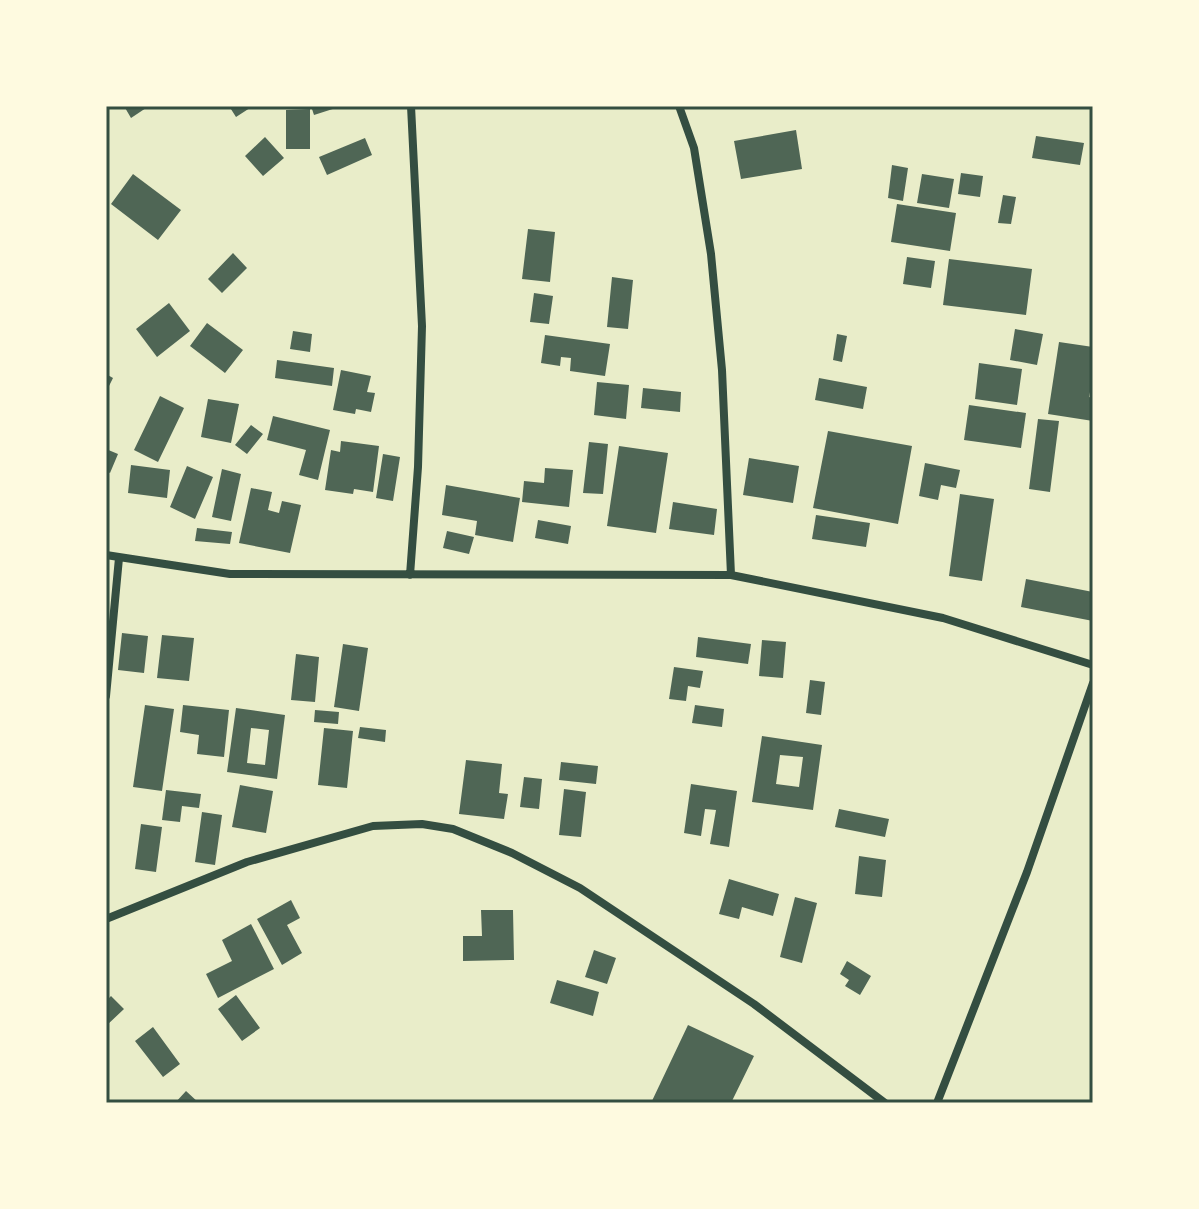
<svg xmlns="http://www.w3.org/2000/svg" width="1199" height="1209" viewBox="0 0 1199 1209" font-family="'Nunito Sans',sans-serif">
	<rect width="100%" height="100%" fill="#e9edc9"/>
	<path fill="#4f6655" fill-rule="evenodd" d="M124,106H149L131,118Z
		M229,106H253L236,117Z
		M311,106H339V107L314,115Z
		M310,109V149H286V110Z
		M796,130L802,169L741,179L734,141Z
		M1036,136L1084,143L1080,165L1032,158Z
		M265,137L284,158L263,176L245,156Z
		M365,138L372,155L327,175L319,157Z
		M892,165L908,168L903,201L888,198Z
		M961,173L983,176L980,197L958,194Z
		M133,174L181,210L158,240L111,204Z
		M922,174L954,179L949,208L917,203Z
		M1003,195L1016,197L1011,224L998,223Z
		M897,204L956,213L950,251L891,242Z
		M528,229L555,232L550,282L522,279Z
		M233,253L247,268L222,293L208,279Z
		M907,257L935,261L931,288L903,284Z
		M949,259L1032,269L1026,315L943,305Z
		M612,277L633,280L628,329L607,327Z
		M534,293L553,296L549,324L530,322Z
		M169,303L190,331L157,357L136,329Z
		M207,323L243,350L225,373L190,346Z
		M1015,329L1043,334L1037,365L1010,360Z
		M293,331L312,334L310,352L290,349Z
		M837,334L847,336L842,362L833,360Z
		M545,335L610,344L605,376L570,371L571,358L561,357L560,366L541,363Z
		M1059,342L1093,347V377L1089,397L1093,398V421L1048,414Z
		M277,360L334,368L332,386L275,378Z
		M979,363L1022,369L1017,405L975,399Z
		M341,370L371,376L367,392L375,393L371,412L356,409L355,414L333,410Z
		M106,374L113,378L106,392Z
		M819,378L867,387L863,409L815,400Z
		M597,382L629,385L626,419L594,415Z
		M643,388L681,392L680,412L641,408Z
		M160,396L184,408L158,462L134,450Z
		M208,399L239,404L231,443L201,437Z
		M969,405L1026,413L1021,448L964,440Z
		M273,416L330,430L318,480L299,475L306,450L267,440Z
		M1038,419L1059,421L1050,492L1029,489Z
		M251,425L263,434L247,454L235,445Z
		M828,431L912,446L898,524L813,508Z
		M341,441L379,446L373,492L354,489L353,494L325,490L331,450L340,452Z
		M589,442L608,444L603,494L583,493Z
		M619,446L668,453L656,533L607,526Z
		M106,449L118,454L110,473L106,471Z
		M383,454L400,457L393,501L376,498Z
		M749,458L799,466L793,503L743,495Z
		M925,463L960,470L956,488L941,485L938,500L919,496Z
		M131,465L170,470L167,498L128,493Z
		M187,466L213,477L195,519L170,507Z
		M545,468L573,470L569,507L522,502L524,481L544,483Z
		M222,469L241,474L231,521L212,517Z
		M446,485L520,498L513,542L475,535L477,521L442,515Z
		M251,488L272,492L268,510L279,513L282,501L301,505L290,553L239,543Z
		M960,494L994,499L982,581L949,576Z
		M673,502L717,509L714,535L669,529Z
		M816,515L870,523L866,547L812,539Z
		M538,520L571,526L568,544L535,538Z
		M197,528L232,532L230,544L195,541Z
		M447,531L474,537L469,554L443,548Z
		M1026,579L1093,592V621L1021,607Z
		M122,633L148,636L144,673L118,670Z
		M162,635L194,638L189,681L157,678Z
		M698,637L751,644L748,664L696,657Z
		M762,640L786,642L783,678L759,676Z
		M343,644L368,648L359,711L334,707Z
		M296,654L319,657L315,702L291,700Z
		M674,667L703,671L700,688L688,686L686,701L669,699Z
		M810,680L825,682L821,715L806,713Z
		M145,705L174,709L162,791L133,787Z
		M183,705L229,710L224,757L197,754L199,735L180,732Z
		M695,705L724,709L722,727L692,723Z
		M236,708L285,715L277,779L227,772ZM251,728L269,730L265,765L247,763Z
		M315,710L339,712L338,724L314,722Z
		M360,727L386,730L385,742L358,738Z
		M324,728L353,731L347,788L318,785Z
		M762,736L822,745L813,810L752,802ZM780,755L803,757L799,787L776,784Z
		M466,760L502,764L499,793L508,794L504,819L459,814Z
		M561,762L598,766L596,784L559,780Z
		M524,777L542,779L539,809L520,807Z
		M691,784L737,791L729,847L710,844L716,810L705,809L701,836L684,833Z
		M240,785L273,791L266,833L232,827Z
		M564,789L586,792L581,837L559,835Z
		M166,790L201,794L199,808L182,806L180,822L162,820Z
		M839,809L889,819L885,837L835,827Z
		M202,812L222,815L215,865L195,862Z
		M141,824L162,827L156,872L135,869Z
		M859,856L886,860L882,897L855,894Z
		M729,879L779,894L773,916L742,907L739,919L719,914Z
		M795,897L817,903L802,963L780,957Z
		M291,900L300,918L287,925L302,953L282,965L257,919Z
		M481,910H513L514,960L463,961V936H482Z
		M251,924L274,969L218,998L206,974L232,961L222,940Z
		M594,950L616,958L607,984L585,977Z
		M847,961L871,976L860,995L845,986L849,980L840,974Z
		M557,980L599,992L593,1016L550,1003Z
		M236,995L260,1028L242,1041L218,1009Z
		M111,996L124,1009L106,1026V1001Z
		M688,1025L754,1056L731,1103H651Z
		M153,1027L180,1064L163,1077L135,1041Z
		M186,1091L199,1103H175Z"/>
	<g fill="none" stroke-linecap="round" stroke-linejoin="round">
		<path stroke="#344e41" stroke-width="8" d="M679,106L694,148L711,254L722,370L731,575
			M106,555L230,574L731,575L943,618L1093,665
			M410,575L418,467L422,326L411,106
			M106,696L119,558
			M106,919L247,862L373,826L422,824L453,829L512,853L580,888L754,1004L885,1103
			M937,1103L1027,872L1093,683"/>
	</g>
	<rect width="1199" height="1209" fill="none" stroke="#fefae0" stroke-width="216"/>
	<rect x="108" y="108" width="983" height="993" fill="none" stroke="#344e41" stroke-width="3"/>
</svg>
